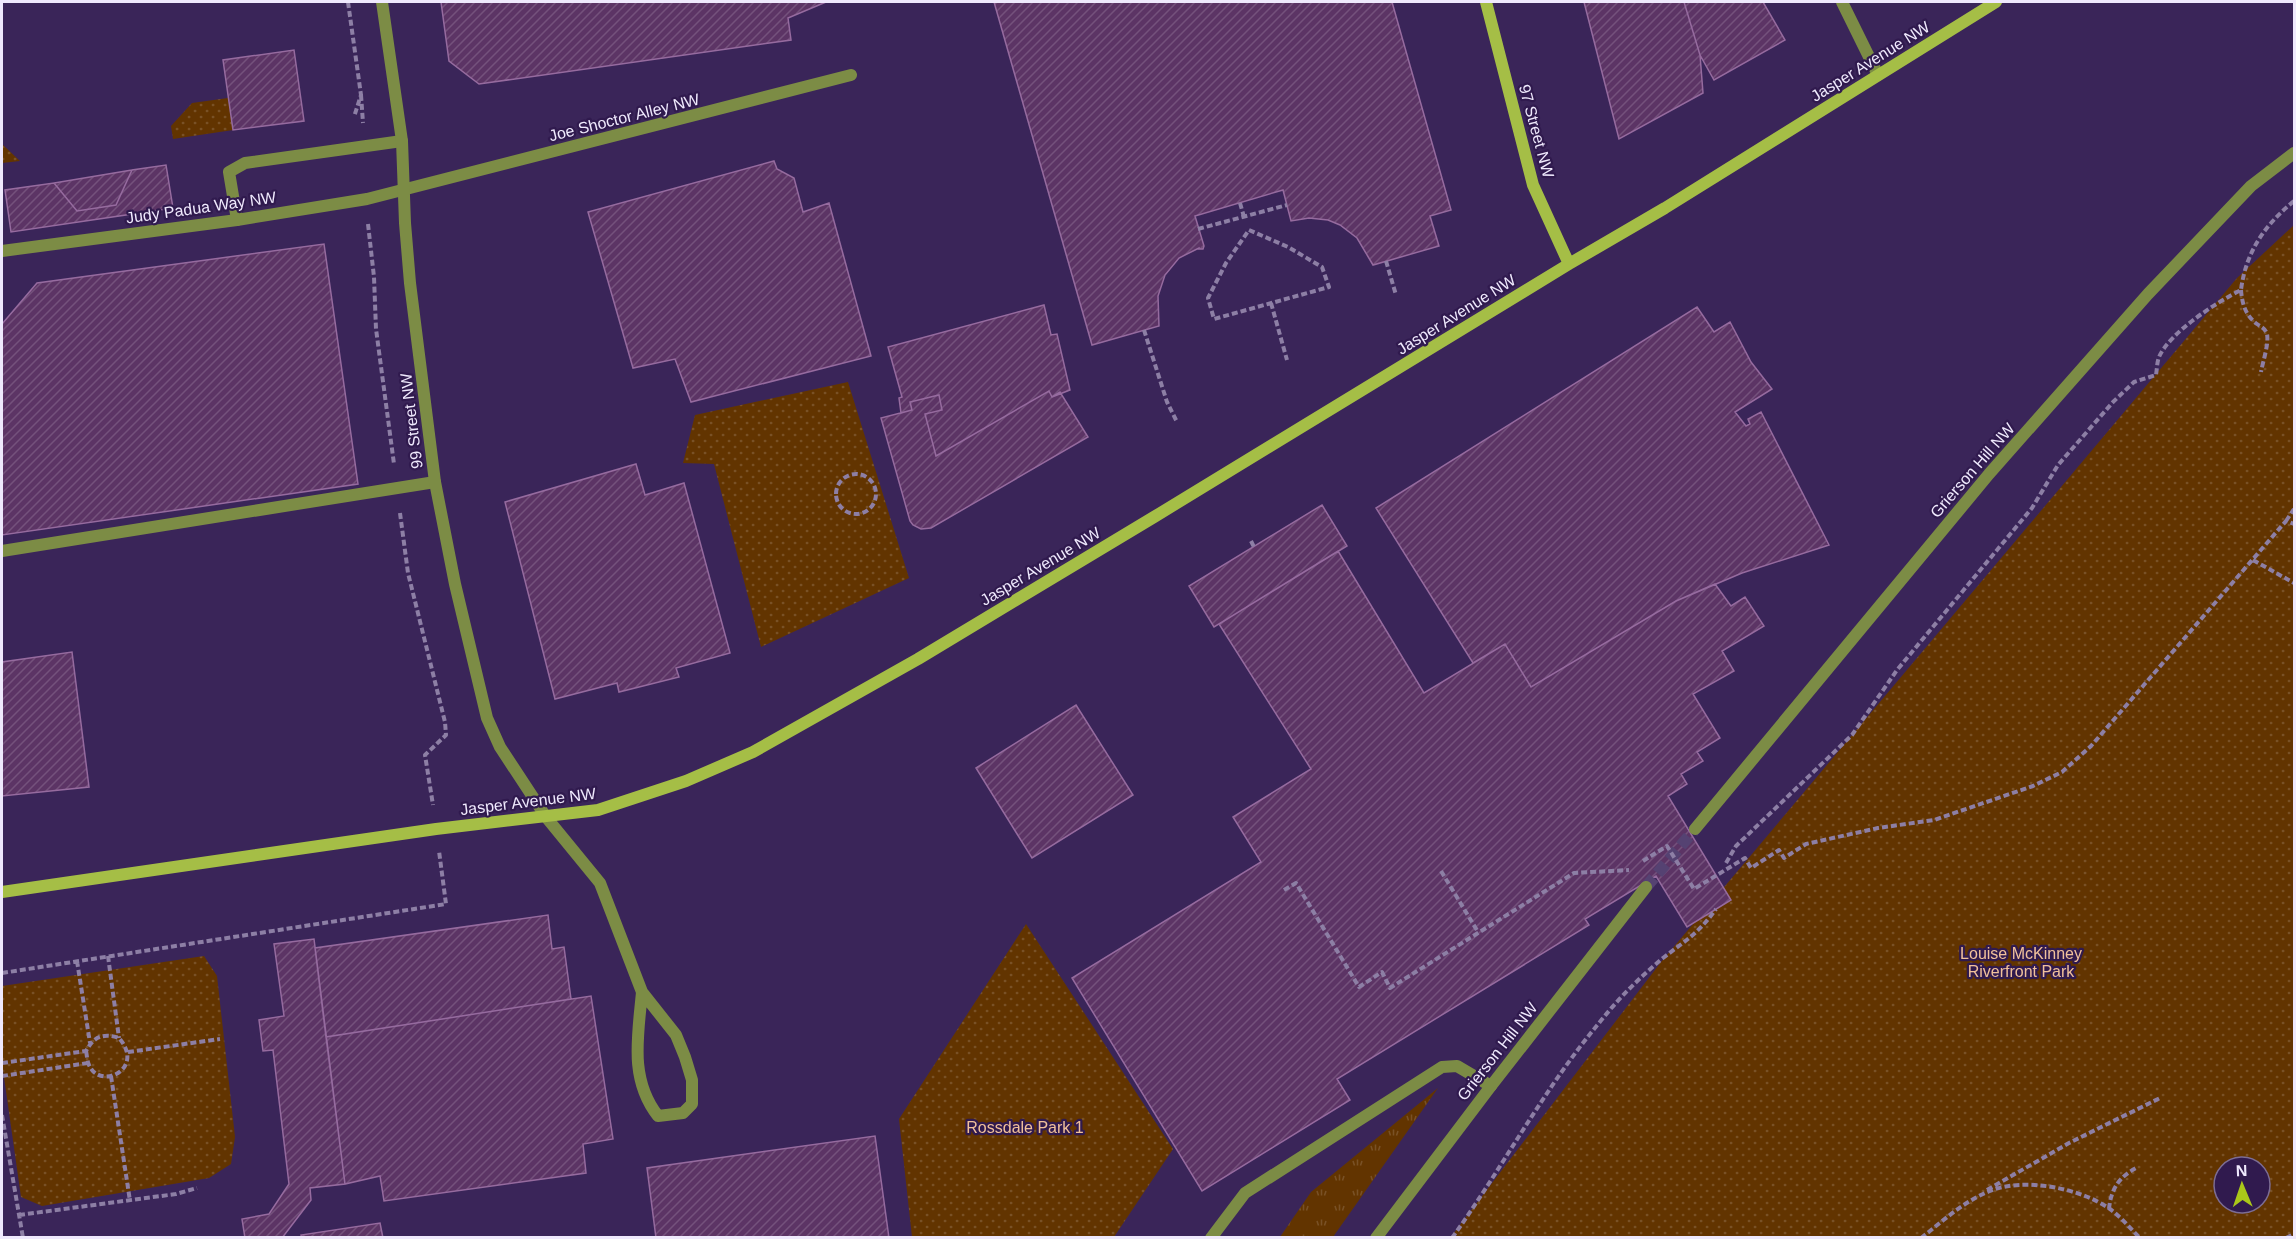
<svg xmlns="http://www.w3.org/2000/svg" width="2296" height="1239" viewBox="0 0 2296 1239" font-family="Arial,sans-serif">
	<defs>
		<pattern id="grass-tufts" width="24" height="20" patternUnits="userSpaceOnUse" patternTransform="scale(1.5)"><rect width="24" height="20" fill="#623400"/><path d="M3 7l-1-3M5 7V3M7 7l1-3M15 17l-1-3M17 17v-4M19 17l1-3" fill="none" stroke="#795126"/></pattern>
		<pattern id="park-dots" width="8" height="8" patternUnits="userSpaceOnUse" patternTransform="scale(1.5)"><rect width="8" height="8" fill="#623400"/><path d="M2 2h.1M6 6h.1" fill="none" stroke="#795126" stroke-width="1.8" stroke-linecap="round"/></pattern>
		<pattern id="building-hatch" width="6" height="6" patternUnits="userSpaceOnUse" patternTransform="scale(1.5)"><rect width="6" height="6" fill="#5c3465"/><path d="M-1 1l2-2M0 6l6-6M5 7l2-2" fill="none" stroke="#74517c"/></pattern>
	</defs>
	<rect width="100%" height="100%" fill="#3a2559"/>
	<path fill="url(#grass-tufts)" d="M1438,1088L1333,1237H1280L1311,1192Z"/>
	<path fill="url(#park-dots)" fill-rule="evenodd" d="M228,98L233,130L173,139L171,126L192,103Z
		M2,144L20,161L2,163Z
		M2294,225V1237L1450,1238L1661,962L2237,278ZM2224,1167H2260V1203H2224Z
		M848,382L909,578L761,647L714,464L683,463L695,415Z
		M1026,924L1173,1149L1114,1237H912L899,1119Z
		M204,956L217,976L235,1137L231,1164L209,1178L42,1206L21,1197L2,1063V986Z"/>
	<path fill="url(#building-hatch)" stroke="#966b9f" stroke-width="1.5" d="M441,2H826L788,18L791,40L479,84L449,61Z
		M994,2H1392L1451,210L1430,216L1439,246L1373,265L1357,238L1340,225L1328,220L1309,218L1291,221L1283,190L1195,216L1204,246L1203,249H1199V248L1179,258L1165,275L1158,296L1159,326L1092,345Z
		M1584,2H1684L1700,55L1703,93L1619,139Z
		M1684,2H1763L1785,40L1714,80L1700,55Z
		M294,50L304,121L233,130L223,60Z
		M774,161L777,169L794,178L803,212L829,203L871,356L691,402L675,359L633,368L588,212Z
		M166,165L173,208L11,232L5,190L54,183L77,211L116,205L132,170Z
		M132,170L116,205L77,211L54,183Z
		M324,244L358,484L2,535V324L37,283Z
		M1044,305L1051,335L1057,334L1070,390L1052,397L1049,391L936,456L925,414L942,410L939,395L910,402L912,410L901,413L899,398L902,397L888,347Z
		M1697,307L1714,332L1730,322L1751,362L1772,389L1735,412L1746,426L1750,424L1748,419L1761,412L1829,545L1742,573L1676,601L1531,687L1505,644L1473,663L1376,508Z
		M1049,391L1052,397L1060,392L1088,437L931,528L921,529L913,525L910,521L881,418L912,410L910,402L939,395L942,410L925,414L936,456Z
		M636,464L645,495L684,483L730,653L676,668L679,677L619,692L617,683L555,699L505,502Z
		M1322,505L1347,546L1214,627L1189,586Z
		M1338,551L1424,693L1505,644L1531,687L1676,601L1715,584L1731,606L1745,597L1764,626L1722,651L1734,671L1693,694L1720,738L1697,752L1703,761L1681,774L1687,784L1668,796L1731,900L1687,927L1656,876L1585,919L1589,925L1337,1079L1350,1100L1202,1191L1072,978L1261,862L1233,817L1311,769L1219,624Z
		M72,652L89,787L2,796V662Z
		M1076,705L1133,795L1032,858L976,768Z
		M548,915L552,949L564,947L571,999L326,1037L315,948Z
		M314,939L345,1184L310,1188L311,1200L282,1238H245L242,1219L269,1214L289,1184L273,1050L263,1051L259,1020L284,1016L274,944Z
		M591,996L613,1139L583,1144L586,1173L384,1201L380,1176L345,1184L326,1037Z
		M875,1136L889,1238H656L647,1168Z
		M380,1223L383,1238H302L301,1235Z"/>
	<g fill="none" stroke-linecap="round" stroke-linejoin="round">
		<path stroke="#554272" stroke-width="12" stroke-dasharray="12 6" stroke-linecap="butt" d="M1646,887L1695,829"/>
		<path stroke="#8d7fa5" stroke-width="4" stroke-dasharray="6 3" stroke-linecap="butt" d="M348,2L361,95L354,117
			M361,95L363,123
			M1240,203L1244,217
			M368,224L374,277L376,329L394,464
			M1198,229L1287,205
			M1249,230L1288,247L1322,267L1329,287L1214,319L1208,298L1226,263Z
			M1386,261L1396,295
			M2241,290C2242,303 2245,315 2257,324C2261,327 2265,328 2267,334C2269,344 2263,361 2261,372
			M1271,303L1287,360
			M1144,330L1167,402L1177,422
			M836 494a20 20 0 1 1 40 0a20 20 0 1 1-40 0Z
			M400,513L408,573L445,722L446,735L425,755L433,805
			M2286,521L2294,509
			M1251,541L1254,547
			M2253,560L2294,583
			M1643,861L1667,846L1694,889L1745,858L1751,868L1779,850L1784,858L1806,844L1878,828L1934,820L2033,786L2062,772L2091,746L2286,521L2294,524
			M1726,863L1736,846L1852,735L1897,670L2032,508L2058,465L2113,402L2134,382L2156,375C2157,369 2157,362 2159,357C2170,332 2217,302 2241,290C2246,251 2265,225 2294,201
			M1441,871L1478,932
			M1284,890L1296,883L1359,987L1382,972L1390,988L1574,873L1629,870
			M108,956L119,1038
			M77,961L90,1043
			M2,973L446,904L439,851
			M128,1052L220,1039
			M2,1063L86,1051C94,1036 104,1033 119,1038C146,1069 100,1091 89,1065C87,1061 87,1055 86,1051
			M2,1076L88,1063
			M111,1076L130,1201
			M2,1115L23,1238
			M1987,1190L2069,1143L2160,1098
			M2109,1209C2111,1188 2120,1176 2138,1167
			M19,1215L176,1194L197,1188
			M1452,1238C1503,1167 1543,1090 1599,1023C1618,999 1639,978 1663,958C1686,940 1698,934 1716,909
			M1921,1238C1943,1221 1964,1201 1990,1191C2024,1177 2080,1188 2110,1209C2121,1217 2130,1228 2140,1238
			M2286,1238L2294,1234"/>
		<path stroke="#7c8c45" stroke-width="12" d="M1842,2L1878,75
			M237,220L229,172L245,163L402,141
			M2,551L435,482
			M1211,1238L1245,1193L1442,1067L1457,1066L1491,1086"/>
		<path stroke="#7c8c45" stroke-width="12" d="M2,251L237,220L367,199L851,75
			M546,817L600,883L642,992L676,1035L685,1057L692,1080V1104L683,1113L658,1116C629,1079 638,1036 642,992"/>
		<path stroke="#7c8c45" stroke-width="12" d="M382,2L402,141L405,223L410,283L435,482L455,584L487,718L500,747L546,817
			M1695,829L1989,474L2148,294L2251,186L2294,153
			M1376,1238L1491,1086L1646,887"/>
		<path stroke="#a5be46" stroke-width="12" d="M1486,2L1533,185L1569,264
			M2,892L436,829L598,810L686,781L753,752L918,659L1154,517L1569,264L1665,208L1996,2"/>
	</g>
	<g text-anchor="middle" stroke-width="4.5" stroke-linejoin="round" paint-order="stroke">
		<g font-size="16" fill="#efe9fd" stroke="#301a4e">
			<text transform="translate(1870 61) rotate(-32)" y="6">Jasper Avenue NW</text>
			<text transform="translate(624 117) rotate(-14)" y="6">Joe Shoctor Alley NW</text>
			<text transform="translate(1537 131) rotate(75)" y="6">97 Street NW</text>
			<text transform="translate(201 207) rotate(-8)" y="6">Judy Padua Way NW</text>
			<text transform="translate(1456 314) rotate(-32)" y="6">Jasper Avenue NW</text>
			<text transform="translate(411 421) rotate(-97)" y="6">99 Street NW</text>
			<text transform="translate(1972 470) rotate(-49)" y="6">Grierson Hill NW</text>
			<text transform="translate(1040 566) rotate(-31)" y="6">Jasper Avenue NW</text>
			<text transform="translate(528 801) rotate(-7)" y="6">Jasper Avenue NW</text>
			<text transform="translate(1497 1051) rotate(-52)" y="6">Grierson Hill NW</text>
		</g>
		<g font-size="16" fill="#f1c19b" stroke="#301a4e">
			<text x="2021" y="959">Louise McKinney<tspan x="2021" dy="18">Riverfront Park</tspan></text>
			<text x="1025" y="1133">Rossdale Park 1</text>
		</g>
	</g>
	<rect width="2296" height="1239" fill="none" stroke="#efe9fd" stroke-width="6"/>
	<g transform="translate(2242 1185) rotate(358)"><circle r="28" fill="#301a4e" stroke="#7c6d94" stroke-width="1.5"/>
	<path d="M0-4.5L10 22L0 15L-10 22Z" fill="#aac719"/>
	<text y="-9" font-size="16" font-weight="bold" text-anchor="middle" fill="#efe9fd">N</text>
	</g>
</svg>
